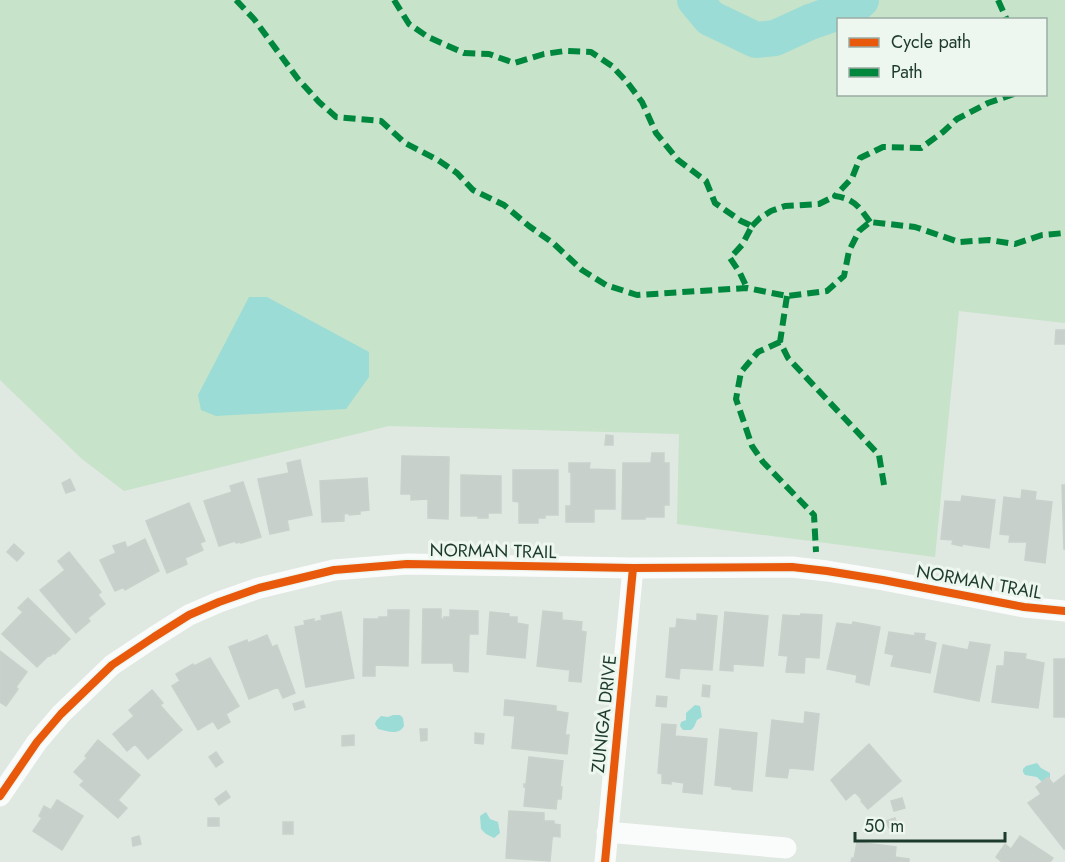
<svg xmlns="http://www.w3.org/2000/svg" width="1065" height="862" viewBox="0 0 1065 862" font-family="Jost,sans-serif">
	<rect width="100%" height="100%" fill="#e0e8e2"/>
	<path fill="#c7e3c9" fill-rule="evenodd" d="M0,0H1065V323L959,311L935,557L677,524L679,434L389,426L124,491L82,459L0,380ZM838,20H1046V94H838Z"/>
	<path fill="#9bdcd6" d="M249,297H267L369,352V377L346,409L216,416L201,410L198,395Z
		M695,705L700,706L702,717L697,720L694,727L691,730H683L680,726L681,722L686,720V713Z
		M393,715H400L403,718L404,726C398,736 388,731 378,729L375,724L376,721L381,716L388,717Z
		M1037,763L1041,768L1050,773V777L1049,781L1043,783L1037,777L1025,775L1023,772V769L1026,766Z
		M486,812L490,819L498,822L500,833L494,838L486,834L481,829L480,816Z"/>
	<g fill="none" stroke-linecap="round" stroke-linejoin="round">
		<path stroke="#9bdcd6" stroke-width="36" d="M695,0L710,18L756,40L775,38L810,22L853,7L861,0"/>
	</g>
	<path fill="#c8d0cb" stroke="#c8d1cb" stroke-width="1.5" d="M1056,330H1065V344H1055Z
		M606,435L613,436V445H605Z
		M652,453H664V463H669V505H664V517H645V519H622L623,463H651Z
		M402,456L449,457L448,519L428,518V499L411,500V490L410,494H401Z
		M300,460L312,515L287,520L289,530L270,534L258,479L289,473L287,463Z
		M569,463H590L589,469L615,470V509H594V522H566V506H571V472H569Z
		M513,470H558V515H545V518H538V523H519V502L513,501Z
		M461,475L501,476V513H488V518H478V516H461Z
		M367,478L369,510L360,511V514L349,515V513L344,514V521L322,522L320,481Z
		M70,479L75,490L66,493L62,483Z
		M243,482L261,537L241,543V542L236,543L235,541L219,546L204,501L232,492L230,486Z
		M1062,485H1065V549H1064Z
		M1022,490L1036,492L1035,500L1052,502L1045,563L1025,560L1027,542H1009L1010,535L1000,534L1004,497L1021,499Z
		M962,496L995,500L989,548L962,544V546L952,544L953,540L941,539L945,501L961,502Z
		M189,503L205,541L200,543L203,550L185,558L187,564L167,573L146,521Z
		M145,539L159,571L125,590L124,587L115,591L100,560L116,553L113,546L125,542L127,548Z
		M14,544L24,553L17,561L7,552Z
		M69,552L101,592L98,595L105,604L88,618L90,621L76,633L40,590L65,570L58,561Z
		M28,598L70,639L55,654L54,653L50,656L49,655L37,667L2,634L23,612L18,608Z
		M423,609H441V619H444V617H450V610L478,611V634H469L468,672L454,671L453,663H422Z
		M388,610H409L408,666L375,665V676H363L364,619H379V617H388Z
		M543,611L562,613V620L582,622L581,631L586,632L581,682L569,681L570,670L537,666Z
		M341,612L354,678L306,687L295,627L305,625L304,621L314,619V622L322,620L321,616Z
		M490,612L509,614V617H517V623L528,625L525,658L487,654Z
		M725,612L768,616L763,666L733,664V671L720,670Z
		M697,614L717,616L712,670L680,668L679,679L666,677L670,628H676L677,619L697,621Z
		M801,614L822,615L819,658L805,657L804,673L786,672L788,656L779,655L783,615L800,616Z
		M853,622L880,627L869,685L856,682L857,675L827,669L837,623L852,625Z
		M889,632L915,636V633L925,634L924,640L936,643L930,673L891,666L894,655L885,653Z
		M267,635L272,647L277,645L295,693L283,698L278,687L249,699L229,647L247,640L248,643Z
		M970,642L990,645L979,701L934,692L943,645L968,650Z
		M0,651L27,672L16,687L18,689L6,706L0,702Z
		M1005,652L1026,654L1025,659L1044,663L1038,708L992,702L997,666H1004Z
		M210,658L239,706L226,714L230,722L218,729L213,721L198,730L172,686L180,681L176,674L193,664L194,666Z
		M1054,659H1065V717H1054Z
		M703,685L710,686L709,697L702,696Z
		M152,690L163,703L160,705L182,730L148,759L135,744L127,751L113,734L134,716L129,710Z
		M657,696L667,697L666,707L656,706Z
		M505,700L556,706V711L568,713L565,735H569L567,754L512,748L515,716L504,715Z
		M303,701L305,707L295,710L293,704Z
		M805,712L819,714L813,770L789,768L787,778L766,776L772,720L804,724Z
		M662,724L676,725L675,736L707,739L702,794L683,792L684,783L671,781V784L662,783V774L658,773Z
		M420,729H427V740L421,741Z
		M720,729L757,733L752,791L732,789V787L715,785Z
		M475,733L484,734L483,744L475,743Z
		M354,735V745L342,746V736Z
		M98,740L140,775L118,800L127,808L118,818L80,785L84,781L74,772L87,758L85,756Z
		M869,744L901,781L868,809L861,801L862,800L855,792L846,800L831,780Z
		M216,752L223,762L216,767L209,757Z
		M529,757L563,761L560,787H562L561,799H557L556,809L524,806L526,787H524V784H526Z
		M1065,775V849H1064L1028,803L1041,794L1036,787L1048,777L1053,784Z
		M226,791L230,797L219,805L215,799Z
		M902,798L905,808L894,811L891,801Z
		M57,800L83,816L62,850L33,831L42,818L39,816L44,806L51,810Z
		M509,811L544,813V821H554V824L560,825V837L553,836L552,839L550,861L506,858Z
		M208,818H219V826H208Z
		M895,818L897,826L889,828L886,821Z
		M283,822H293V834H283Z
		M139,836L141,844L133,846L132,838Z
		M1020,836L1053,858L1050,862H1002L996,857L1005,844L1011,849Z
		M857,842L896,847L895,857L909,859V862H851L852,858L854,859Z"/>
	<g fill="none" stroke-linecap="round" stroke-linejoin="round">
		<path stroke="#fafcfb" stroke-width="21" d="M0,796L37,742L61,714L112,665L154,637L189,615L219,602L259,588L334,570L407,564L633,568L792,567L827,571L883,580L1024,607L1065,611
			M607,832L786,848
			M605,862L633,568"/>
		<path stroke="#00873e" stroke-width="6" stroke-dasharray="12 6" stroke-linecap="butt" d="M236,0L254,19L298,79L319,102L336,117L381,121L405,143L438,160L457,173L473,190L504,205L529,226L553,243L582,270L606,285L637,295L747,288L787,296L827,291L844,276L849,251L859,231L870,222L915,227L959,242L989,240L1015,244L1042,235L1065,233
			M394,0L409,24L428,37L464,53L489,54L514,63L544,54L565,51L591,52L612,66L627,82L642,102L656,133L678,160L706,181L715,203L741,221L752,226L742,245L730,258L740,273L747,288
			M998,0L1007,20
			M870,222C859,207 855,199 835,196L852,178L860,158L883,147L921,148L943,132L957,119L988,103L1014,94
			M752,226L760,218L771,211L785,206L819,204L835,196
			M787,296L780,342L788,358L879,455L884,485
			M780,342L758,352L741,372L736,399L752,446L763,462L814,515L816,552"/>
		<g stroke="#edf7f0" stroke-width="11">
			<path id="cycleway" d="M0,796L37,742L61,714L112,665L154,637L189,615L219,602L259,588L334,570L407,564L633,568L792,567L827,571L883,580L1024,607L1065,611
				M605,862L633,568"/>
		</g>
		<use href="#cycleway" stroke="#e8590c" stroke-width="8"/>
	</g>
	<g text-anchor="middle" stroke-width="6" stroke-linejoin="round" paint-order="stroke">
		<g font-size="18" fill="#1d3b2d" stroke="#edf7f0">
			<text transform="translate(493 551) rotate(1)" y="6">NORMAN TRAIL</text>
			<text transform="translate(979 582) rotate(10)" y="6">NORMAN TRAIL</text>
			<text transform="translate(604 714) rotate(-84)" y="6">ZUNIGA DRIVE</text>
		</g>
	</g>
	<rect x="837" y="18" width="210" height="78" fill="#edf7f0" stroke="#9aaca2" stroke-width="1.5"/>
	<rect x="849" y="38" width="30" height="9" fill="#e8590c" stroke="#9aaca2" stroke-width="1.5"/>
	<text x="891" y="48" font-size="18" fill="#1d3b2d">Cycle path</text>
	<rect x="849" y="68" width="30" height="9" fill="#00873e" stroke="#9aaca2" stroke-width="1.5"/>
	<text x="891" y="78" font-size="18" fill="#1d3b2d">Path</text>
	<path d="M855 832v9h150v-9" fill="none" stroke="#1d3b2d" stroke-width="3"/>
	<text x="864" y="832" font-size="18" fill="#1d3b2d" stroke="#edf7f0" stroke-width="4.5" paint-order="stroke">50 m</text>
</svg>
